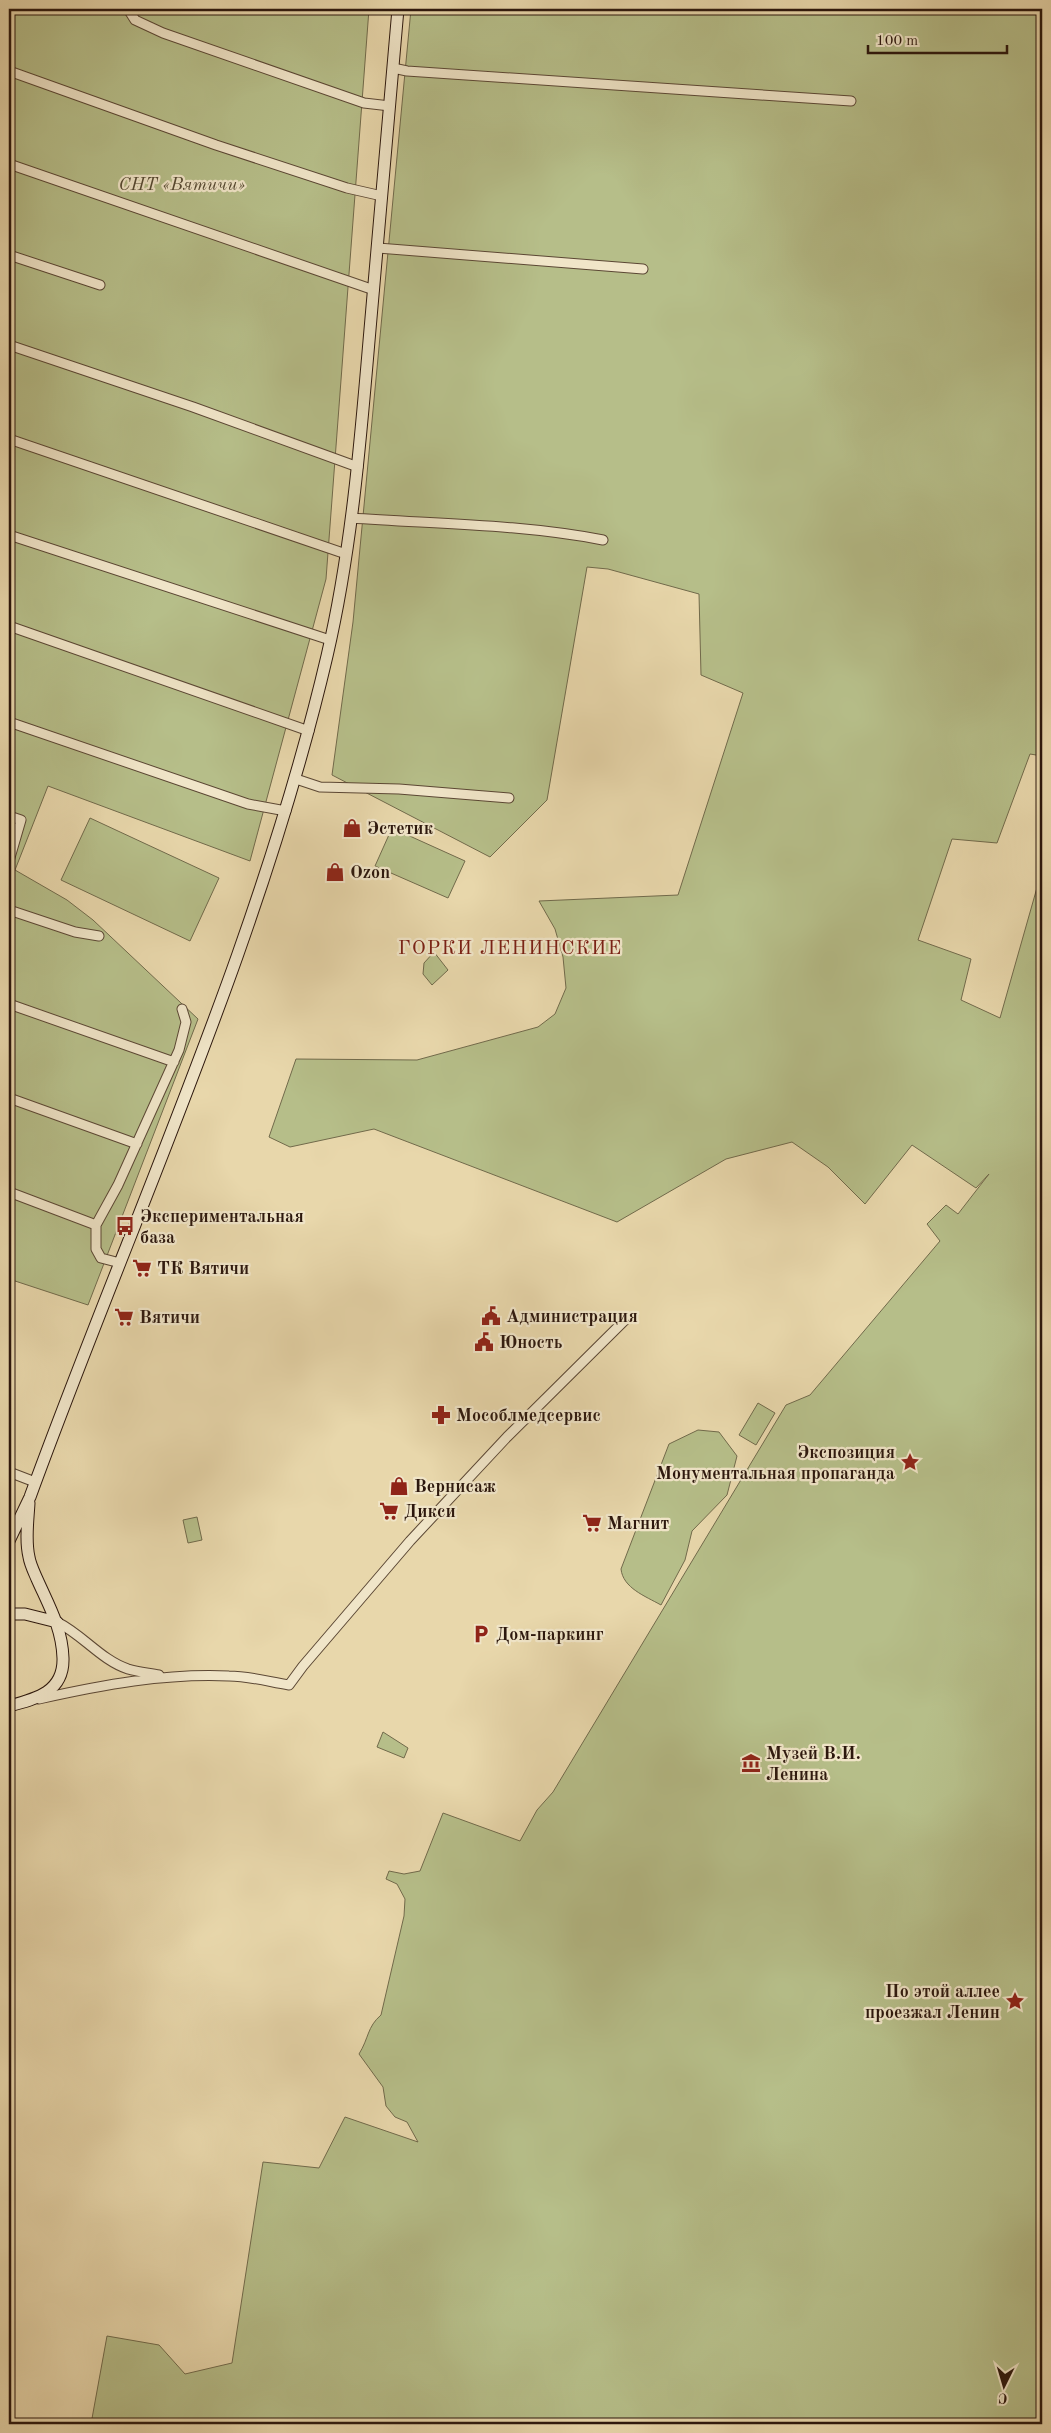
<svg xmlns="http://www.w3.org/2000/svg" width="1051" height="2433" viewBox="0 0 1051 2433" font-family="'Old Standard TT',serif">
	<rect width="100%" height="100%" fill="#e8d7ab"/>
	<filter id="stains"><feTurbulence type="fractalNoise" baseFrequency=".004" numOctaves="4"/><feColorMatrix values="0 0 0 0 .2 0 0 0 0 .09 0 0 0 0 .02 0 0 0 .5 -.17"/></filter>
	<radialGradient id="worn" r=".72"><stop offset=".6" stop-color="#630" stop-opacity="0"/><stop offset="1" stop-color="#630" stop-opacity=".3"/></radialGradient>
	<path fill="#b6be89" stroke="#716a4b" d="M9,9H369L326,579L250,861L48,786L15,870L67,900L93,920L198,1019L88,1305L9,1279Z
		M411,9H1042V756L1030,754L997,843L952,839L918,940L971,959L961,1000L1000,1018L1042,870V2424H91L107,2336L159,2345L185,2374L232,2363L263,2162L319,2168L345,2117L418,2142L407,2122L395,2117L386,2106L383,2087L359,2054C369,2038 367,2027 381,2015L404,1916L405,1899L397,1884L386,1879L389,1871L404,1874L420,1871L443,1813L520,1841L537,1810L553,1792L786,1405L810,1395L940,1241L927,1224L946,1205L958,1214L989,1174L976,1188L912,1145L865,1204L828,1167L792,1142L726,1159L617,1222L374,1129L290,1147L269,1137L296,1059L417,1060L538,1027L555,1014L566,988L563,957L555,929L539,901L678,895L743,693L701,675L699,594L608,569L587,567L547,800L490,857L332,775L353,622Z
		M90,818L219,878L190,941L61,880Z
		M392,828L465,861L448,898L375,866Z
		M434,952L448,970L432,985L423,974L424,963Z
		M758,1403L775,1413L756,1445L739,1435Z
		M698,1430L719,1432L737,1456L727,1495L692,1531L685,1560L661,1605C645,1596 623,1588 621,1569L669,1444Z
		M197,1517L202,1540L188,1543L183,1520Z
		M383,1732L408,1748L404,1758L377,1747Z"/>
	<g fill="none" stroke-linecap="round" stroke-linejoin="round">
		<g stroke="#5b4734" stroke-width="11">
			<path id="street" d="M128,9L135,20L163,33L364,103L390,106
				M361,9H362
				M393,68L407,71L851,101
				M9,71L216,145L347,188L382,196
				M9,164L374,290
				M378,248L643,269
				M9,255L100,285
				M9,345L193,407L358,467
				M9,439L346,554
				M351,518C435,524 520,524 603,540
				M9,535L330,640
				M9,626L309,731
				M9,722L248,804L286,811
				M296,779L320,787L399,789L509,798
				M9,816L21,820L9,861
				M9,910L75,932L99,936
				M9,1004L174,1062
				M9,1098L137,1144
				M9,1192L96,1225
				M120,1263L101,1258L96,1249V1225L118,1185L179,1050L186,1022L182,1009
				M9,1472L35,1482
				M57,1622C83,1635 101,1660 128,1669C138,1672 149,1673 159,1675
				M39,1699C102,1685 165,1673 229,1676C249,1676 270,1682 289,1685L303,1666L410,1541L507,1437L627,1318"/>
		</g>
		<g stroke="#2c170d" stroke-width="13">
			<path id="secondary" d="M9,1541L30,1497C132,1217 259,947 327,656C351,553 360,447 369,341C379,230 388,120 398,9
				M9,1614H25L57,1622
				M9,1706C36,1699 64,1692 63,1658C62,1628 49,1606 37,1579C34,1572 30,1564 29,1557C25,1540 28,1521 29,1503"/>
		</g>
		<use href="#street" stroke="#f0e5c8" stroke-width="9"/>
		<use href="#secondary" stroke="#f0e5c8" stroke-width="11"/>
	</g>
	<defs>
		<g id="shop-bare" transform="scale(1.5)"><path d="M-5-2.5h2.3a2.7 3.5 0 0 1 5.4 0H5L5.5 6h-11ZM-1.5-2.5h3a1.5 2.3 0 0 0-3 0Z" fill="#8f2418" stroke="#f0e5c8" stroke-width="2.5" paint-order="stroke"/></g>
		<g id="bus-bare" transform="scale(1.5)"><path d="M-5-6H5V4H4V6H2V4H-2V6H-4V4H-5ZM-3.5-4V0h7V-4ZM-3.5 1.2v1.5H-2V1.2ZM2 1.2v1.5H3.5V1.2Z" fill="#8f2418" stroke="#f0e5c8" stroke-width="2.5" paint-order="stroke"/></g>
		<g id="supermarket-bare" transform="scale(1.5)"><path d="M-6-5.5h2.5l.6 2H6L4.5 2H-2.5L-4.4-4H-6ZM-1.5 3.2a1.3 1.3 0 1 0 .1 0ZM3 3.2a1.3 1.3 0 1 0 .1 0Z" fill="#8f2418" stroke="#f0e5c8" stroke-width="2.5" paint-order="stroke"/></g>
		<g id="civic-bare" transform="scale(1.5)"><path d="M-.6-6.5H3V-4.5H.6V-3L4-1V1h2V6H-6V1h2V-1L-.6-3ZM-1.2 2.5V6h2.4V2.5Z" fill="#8f2418" stroke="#f0e5c8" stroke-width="2.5" paint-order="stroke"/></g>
		<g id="pharmacy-bare" transform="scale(1.5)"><path d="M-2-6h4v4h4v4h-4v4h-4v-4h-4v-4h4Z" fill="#8f2418" stroke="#f0e5c8" stroke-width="2.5" paint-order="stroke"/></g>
		<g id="sight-bare" transform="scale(1.5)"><path d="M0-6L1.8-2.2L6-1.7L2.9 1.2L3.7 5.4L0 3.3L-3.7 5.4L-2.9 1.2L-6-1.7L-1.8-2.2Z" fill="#8f2418" stroke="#f0e5c8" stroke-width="2.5" paint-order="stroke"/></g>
		<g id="parking-bare" transform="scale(1.5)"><path d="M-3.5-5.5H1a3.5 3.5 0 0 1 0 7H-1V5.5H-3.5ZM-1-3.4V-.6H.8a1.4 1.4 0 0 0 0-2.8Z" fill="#8f2418" stroke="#f0e5c8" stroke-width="2.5" paint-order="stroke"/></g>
		<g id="museum-bare" transform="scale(1.5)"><path d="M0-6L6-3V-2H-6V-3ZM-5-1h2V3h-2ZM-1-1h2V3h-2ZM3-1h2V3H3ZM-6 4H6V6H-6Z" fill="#8f2418" stroke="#f0e5c8" stroke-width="2.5" paint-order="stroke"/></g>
	</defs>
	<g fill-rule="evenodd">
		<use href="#shop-bare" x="352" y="828"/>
		<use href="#shop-bare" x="335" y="872"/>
		<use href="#bus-bare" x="125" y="1226"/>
		<use href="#supermarket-bare" x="142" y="1268"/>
		<use href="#civic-bare" x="491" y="1316"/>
		<use href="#supermarket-bare" x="124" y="1317"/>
		<use href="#civic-bare" x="484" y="1342"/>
		<use href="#pharmacy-bare" x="441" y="1415"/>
		<use href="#sight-bare" x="910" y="1462"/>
		<use href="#shop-bare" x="399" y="1486"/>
		<use href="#supermarket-bare" x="389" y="1511"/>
		<use href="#supermarket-bare" x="592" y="1523"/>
		<use href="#parking-bare" x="481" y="1634"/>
		<use href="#museum-bare" x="751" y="1763"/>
		<use href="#sight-bare" x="1015" y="2001"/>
	</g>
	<g text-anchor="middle" stroke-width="4.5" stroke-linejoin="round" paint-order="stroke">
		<g font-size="18" font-style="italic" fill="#554932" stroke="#f0e5c8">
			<text x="182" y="190">СНТ «Вятичи»</text>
		</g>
		<g font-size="18" font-weight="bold" fill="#2c170d" stroke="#f0e5c8" text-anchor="start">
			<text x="367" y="834">Эстетик</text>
			<text x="350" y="878">Ozon</text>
			<text x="140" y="1222">Экспериментальная<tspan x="140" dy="21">база</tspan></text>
			<text x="157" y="1274">ТК Вятичи</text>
			<text x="506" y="1322">Администрация</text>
			<text x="139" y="1323">Вятичи</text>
			<text x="499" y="1348">Юность</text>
			<text x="456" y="1421">Мособлмедсервис</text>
			<text x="895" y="1458" text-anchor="end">Экспозиция<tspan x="895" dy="21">Монументальная пропаганда</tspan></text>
			<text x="414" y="1492">Вернисаж</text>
			<text x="404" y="1517">Дикси</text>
			<text x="607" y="1529">Магнит</text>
			<text x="496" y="1640">Дом-паркинг</text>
			<text x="766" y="1759">Музей В.И.<tspan x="766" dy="21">Ленина</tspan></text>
			<text x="1000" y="1997" text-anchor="end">По этой аллее<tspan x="1000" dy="21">проезжал Ленин</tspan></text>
		</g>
		<g font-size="20" letter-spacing="1" fill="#7a1f14" stroke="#f0e5c8">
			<text x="510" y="954">ГОРКИ ЛЕНИНСКИЕ</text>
		</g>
	</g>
	<rect width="1051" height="2433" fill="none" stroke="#e8d7ab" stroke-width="30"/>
	<rect x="10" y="10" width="1031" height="2413" fill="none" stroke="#2c170d" stroke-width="2.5"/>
	<rect x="15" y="15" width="1021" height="2403" fill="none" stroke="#2c170d"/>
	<g transform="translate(1004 2386) rotate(185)" stroke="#f0e5c8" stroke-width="4" paint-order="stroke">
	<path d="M0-4L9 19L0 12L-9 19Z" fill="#2c170d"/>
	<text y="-8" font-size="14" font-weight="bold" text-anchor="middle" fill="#2c170d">С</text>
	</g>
	<path d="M868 45v8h139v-8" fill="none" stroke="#2c170d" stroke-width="2.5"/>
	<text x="876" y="45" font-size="15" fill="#2c170d" stroke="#f0e5c8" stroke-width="4" paint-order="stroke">100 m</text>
	<rect width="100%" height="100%" filter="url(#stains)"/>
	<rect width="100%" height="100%" fill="url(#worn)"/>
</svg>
